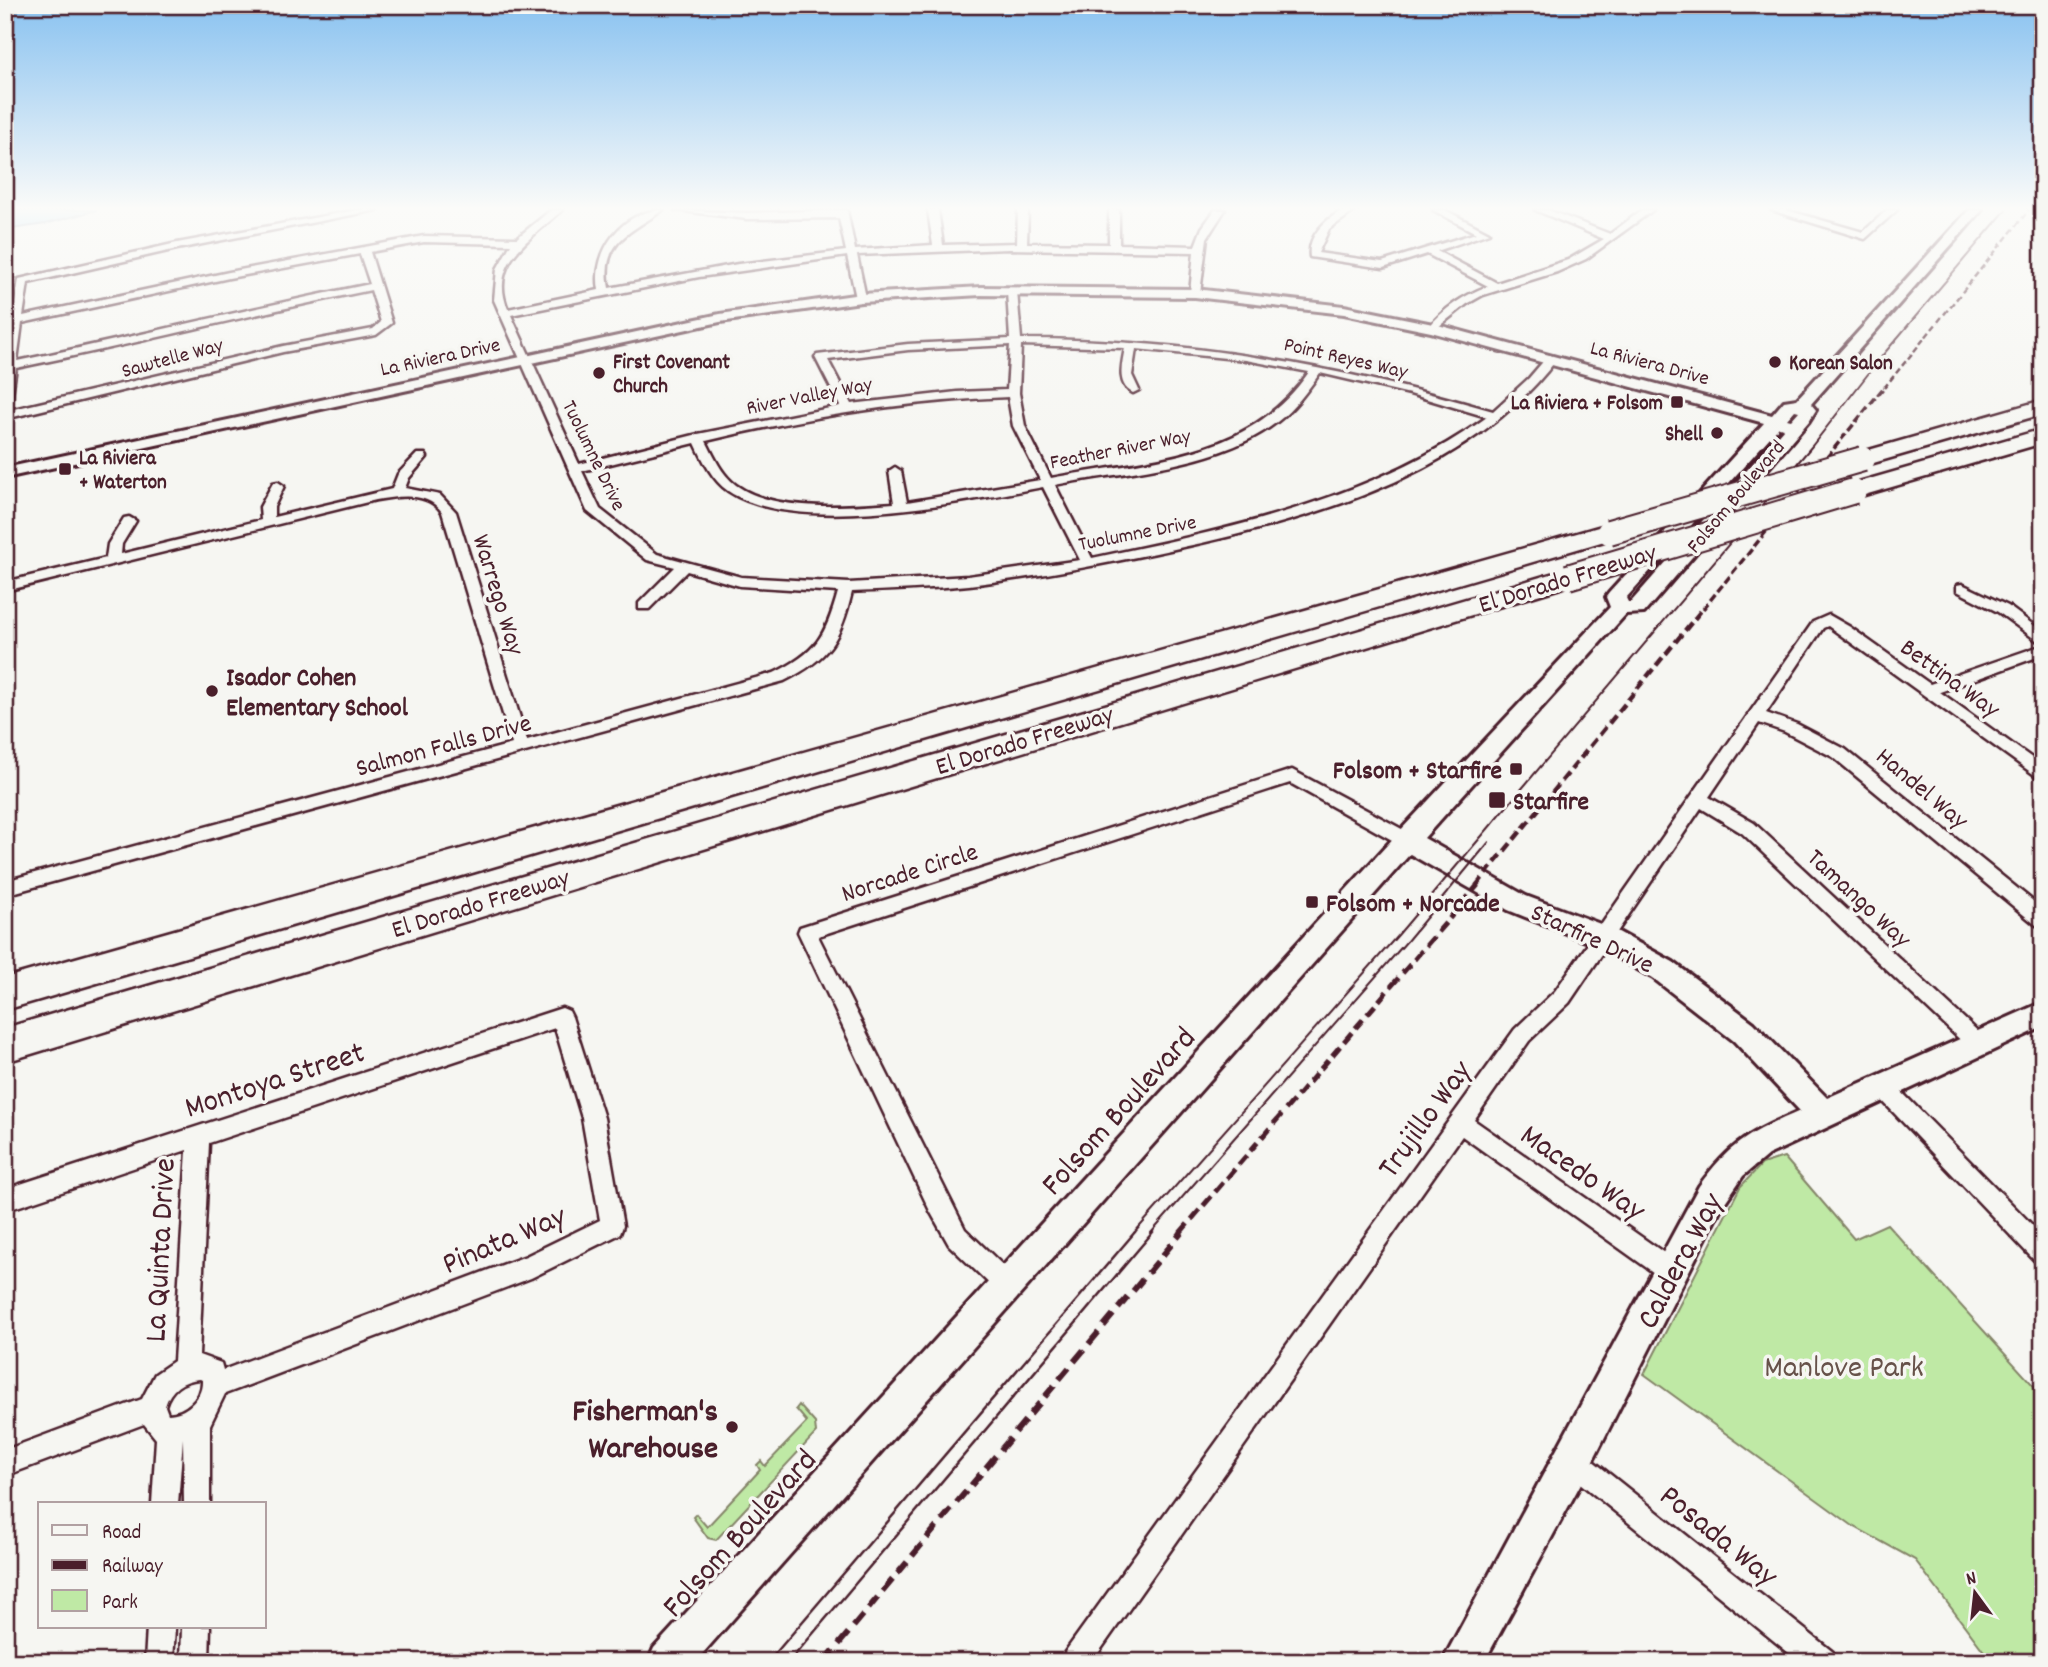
<svg xmlns="http://www.w3.org/2000/svg" width="2048" height="1667" viewBox="0 0 2048 1667" font-family="Dekko,sans-serif">
	<rect width="100%" height="100%" fill="#f6f6f2"/>
	<filter id="ink" filterUnits="userSpaceOnUse"><feTurbulence type="fractalNoise" baseFrequency=".0143" numOctaves="2"/><feDisplacementMap in="SourceGraphic" scale="14" xChannelSelector="R" yChannelSelector="G"/><feConvolveMatrix kernelMatrix="1 2 1 2 8 2 1 2 1" color-interpolation-filters="sRGB"/></filter>
	<g filter="url(#ink)">
		<path fill="#bfe9a5" stroke="#848468" stroke-width="2" d="M1784,1157L1854,1239L1887,1224L2043,1396V1662H1992L1915,1560L1853,1526L1644,1374L1740,1187L1762,1164Z
			M799,1405L815,1423L816,1433L716,1540L708,1538L693,1517L696,1514L707,1527L760,1470L757,1465L761,1461L765,1466L807,1422L796,1409Z"/>
		<path fill="#9ad7fb" stroke="#7a8da8" stroke-width="2" d="M5,210H97L45,224L5,230Z"/>
		<g fill="none" stroke-linecap="round" stroke-linejoin="round">
			<g stroke="#4a1f2b" stroke-width="5">
				<path id="street" d="M357,210H377L177,249L28,283L23,316L229,272L424,236L517,238L551,210H562C535,237 487,261 508,309L599,290C592,252 622,210 663,210C632,232 600,241 609,288L738,264L846,251L839,218L747,219L675,210L747,213L847,210L855,250L933,245L928,210H938L943,245L1017,243L1018,210H1028L1027,243L1109,244V210H1119V244L1195,246L1202,228L1215,210H1225L1207,238L1200,293L1195,296L1190,293L1194,252L1008,249L857,255L866,298L861,301L856,298L847,256L699,277L511,315L579,464L698,434L840,406L815,357L817,355L908,344L1010,339L1007,291L1012,288L1017,291L1021,339C1187,339 1334,365 1493,411L1529,378L1547,357L1557,359C1466,480 1298,523 1156,553C1094,566 1032,578 969,585C930,589 891,590 852,592C841,639 829,659 784,681L5,895V881L512,744L442,512C427,491 399,496 376,500L5,591V582L106,558L108,544L124,518L129,517L136,521L122,544L121,554L261,520L260,507L273,483L278,482L284,486L274,507V517L392,489L398,474L417,454H425L427,457L409,478L405,488L440,495L456,512L527,740L774,673C816,653 826,636 838,592L740,586L687,571L649,609H639V603L675,567L647,560L587,511L494,300L497,269L511,244L424,242L370,252L392,323L376,335L283,352L5,419V411L283,346L373,329L381,322L371,290C252,314 135,344 16,368L11,401L5,404V362L19,279L177,243ZM360,254L370,284C251,308 135,337 17,361L22,323L229,278ZM1010,345L1007,390L957,392L851,404L828,360L908,350ZM1021,345L1125,348C1122,364 1116,385 1133,393L1139,390L1132,375L1136,349L1246,360L1309,372C1247,461 1149,459 1051,478L1025,426L1019,393ZM1320,373L1410,394L1487,417C1371,500 1230,529 1092,558L1055,485C1125,471 1219,467 1277,422C1294,409 1307,391 1320,373ZM1008,397L1013,426L1040,480L907,502L901,471L895,467L889,471L894,503C849,506 775,513 736,485C721,474 714,456 706,441C806,417 905,401 1008,397ZM695,443C703,460 712,480 728,491C795,537 967,501 1043,487L1080,560L968,576L849,583L741,577L657,554L600,509L582,471Z
					M1343,210H1356L1329,229L1318,253L1382,262L1476,233L1433,210H1445L1489,233L1437,251L1497,283L1568,260L1604,239L1535,210H1548L1610,234L1642,210H1653L1586,259L1557,272L1483,295L1467,304L1433,331L1428,328C1444,308 1464,295 1488,286L1427,254L1383,268L1310,257C1307,236 1326,219 1343,210Z
					M1771,210H1786L1863,232L1887,210H1897L1865,239Z
					M1962,584L2008,606L2043,632V645L1998,612L1957,591V585Z
					M1829,615L1850,627L1930,684L2043,645V655L1940,692L2043,766V781L1828,626L1823,628L1766,713L1797,724L1845,749L2043,909V928L2036,925L1833,757L1785,732L1759,723L1709,797L1754,823L1985,1038L1988,1044L1985,1050L1978,1053L1971,1050L1742,833L1701,808L1569,1003L1529,1041L1474,1120L1680,1264L1684,1272L1680,1280L1672,1284L1664,1280L1462,1136L1092,1662H1061L1065,1652L1515,1029L1555,991L1813,622Z
					M1292,770L1413,835L1416,840L1413,845H1401L1290,783L818,936L965,1229L1015,1277L1019,1285L1015,1293L1007,1297L999,1293L949,1245L930,1211L798,932L800,927Z
					M562,1008L569,1011L572,1017L604,1118L623,1226L620,1234L531,1278L225,1394L210,1425V1504H184L183,1438L178,1504H152L156,1439L144,1424L5,1476V1450L142,1399L155,1374L174,1361L187,1150L5,1211V1189ZM555,1028L582,1118L600,1220L526,1256L223,1370L221,1363L199,1355L209,1143ZM200,1379L202,1380C203,1399 185,1414 168,1414L165,1406C170,1389 183,1380 200,1379Z
					M1883,1077L1890,1080L2043,1236V1264L2035,1261L1876,1094L1873,1087L1876,1080Z
					M1573,1448L1582,1452L1833,1652L1837,1662H1800L1564,1470L1560,1461L1564,1452Z
					M147,1627H175L173,1662H145Z
					M182,1627H210L209,1662H181Z"/>
			</g>
			<g stroke="#4a1f2b" stroke-width="6">
				<path id="secondary" d="M1969,210H1982L1811,404L1816,410L1809,421L1644,613L1626,614L1424,838L1526,896L1611,928L1673,962L1754,1023L1827,1098L2043,1002V1027L1768,1155L1743,1176L1721,1208L1586,1474L1484,1662H1442L1699,1186C1732,1141 1750,1133 1800,1111L1734,1041L1653,978L1593,944L1508,910L1410,854L695,1662H648L654,1648L1398,833L1610,607L1606,597L1609,593L1764,423L1431,332L1344,314L1195,297L981,295L861,302L720,322L5,478V468L720,314L861,294L981,287L1195,289L1344,306L1438,325L1772,415L1784,401L1797,399ZM1795,410L1799,411L1791,420L1787,419ZM1779,427L1784,428L1631,602H1628L1626,598Z"/>
			</g>
			<g stroke="#4a1f2b" stroke-width="5">
				<path id="highway" d="M2043,400V414L1863,466L1855,464L1851,459L1855,454Z
					M2043,429V443L1854,498L1845,496L1842,491L1845,486Z
					M1609,524L1618,527L1622,532L1618,537L5,1010V978Z
					M1568,569L1577,571L1581,577L1577,583L5,1062V1028Z"/>
			</g>
			<use href="#street" fill="#f6f6f2" fill-rule="evenodd"/>
			<use href="#secondary" fill="#f6f6f2" fill-rule="evenodd"/>
			<use href="#highway" fill="#f6f6f2" fill-rule="evenodd"/>
			<path stroke="#4a1f2b" stroke-width="2" d="M1134,1233L1398,935L1812,446L1882,356L2006,210
				M1151,1233L1407,941L1489,842"/>
			<path stroke="#4a1f2b" stroke-width="2.5" d="M768,1662L1135,1232
				M789,1662L1153,1232"/>
			<path stroke="#4a1f2b" stroke-width="2.5" stroke-dasharray="6 3.5" stroke-linecap="butt" d="M1884,388L2029,210"/>
			<path stroke="#4a1f2b" stroke-width="3.5" stroke-dasharray="8 3.5" stroke-linecap="butt" d="M1703,609L1885,386"/>
			<path stroke="#4a1f2b" stroke-width="4.5" stroke-dasharray="10 5" stroke-linecap="butt" d="M1476,886L1704,607"/>
			<path stroke="#4a1f2b" stroke-width="5" stroke-dasharray="12 6" stroke-linecap="butt" d="M1180,1233L1478,885"/>
			<path stroke="#4a1f2b" stroke-width="6" stroke-dasharray="15 8" stroke-linecap="butt" d="M824,1662L1182,1232"/>
			<g stroke="#4a1f2b" stroke-width="28" stroke-linecap="butt">
				<path id="highway-bridge" d="M1609,532L1863,459
					M1568,577L1854,491"/>
			</g>
			<use href="#highway-bridge" stroke="#f6f6f2" stroke-width="24"/>
		</g>
	</g>
	<linearGradient id="sky" x2="0" y2="1"><stop stop-color="#89c2f0"/><stop offset="0.47" stop-color="#fbfbf9"/><stop offset="1" stop-color="#fbfbf9" stop-opacity="0"/></linearGradient>
	<rect width="2048" height="443" fill="url(#sky)"/>
	<g fill="#4a1f2b" stroke="#f6f6f2" stroke-width="2.5">
		<circle cx="1775" cy="362" r="7"/>
		<circle cx="599" cy="373" r="7"/>
		<rect x="1670" y="395" width="14" height="14" rx="3.5"/>
		<circle cx="1717" cy="433" r="7"/>
		<rect x="58" y="462" width="14" height="14" rx="3.5"/>
		<circle cx="212" cy="691" r="7"/>
		<rect x="1509" y="762" width="14" height="14" rx="3.5"/>
		<rect x="1488" y="791" width="18" height="18" rx="3.5"/>
		<rect x="1305" y="895" width="14" height="14" rx="3.5"/>
		<circle cx="732" cy="1427" r="7"/>
	</g>
	<g text-anchor="middle" stroke-width="7" stroke-linejoin="round" paint-order="stroke">
		<g font-size="21" fill="#4a1f2b" stroke="#f6f6f2">
			<text transform="translate(440 356) rotate(-12)" y="7">La Riviera Drive</text>
			<text transform="translate(172 357) rotate(-15)" y="7">Sawtelle Way</text>
			<text transform="translate(1346 357) rotate(13)" y="7">Point Reyes Way</text>
			<text transform="translate(1650 362) rotate(15)" y="7">La Riviera Drive</text>
			<text transform="translate(809 395) rotate(-11)" y="7">River Valley Way</text>
			<text transform="translate(1120 448) rotate(-11)" y="7">Feather River Way</text>
			<text transform="translate(595 455) rotate(64)" y="7">Tuolumne Drive</text>
			<text transform="translate(1735 496) rotate(-50)" y="7">Folsom Boulevard</text>
			<text transform="translate(1137 532) rotate(-11)" y="7">Tuolumne Drive</text>
		</g>
		<g font-size="21" font-weight="bold" fill="#4a1f2b" stroke="#f6f6f2" text-anchor="start">
			<text x="613" y="368">First Covenant<tspan x="613" dy="24">Church</tspan></text>
			<text x="1789" y="369">Korean Salon</text>
			<text x="1663" y="409" text-anchor="end">La Riviera + Folsom</text>
			<text x="1703" y="440" text-anchor="end">Shell</text>
			<text x="79" y="464">La Riviera<tspan x="79" dy="24">+ Waterton</tspan></text>
		</g>
		<g font-size="26" fill="#4a1f2b" stroke="#f6f6f2">
			<text transform="translate(1567 577) rotate(-17)" y="9">El Dorado Freeway</text>
			<text transform="translate(500 594) rotate(73)" y="9">Warrego Way</text>
			<text transform="translate(1951 677) rotate(36)" y="9">Bettina Way</text>
			<text transform="translate(1024 739) rotate(-17)" y="9">El Dorado Freeway</text>
			<text transform="translate(443 744) rotate(-15)" y="9">Salmon Falls Drive</text>
			<text transform="translate(1923 787) rotate(40)" y="9">Handel Way</text>
			<text transform="translate(909 871) rotate(-18)" y="9">Norcade Circle</text>
			<text transform="translate(1860 897) rotate(43)" y="9">Tamango Way</text>
			<text transform="translate(480 902) rotate(-17)" y="9">El Dorado Freeway</text>
			<text transform="translate(1593 937) rotate(25)" y="9">Starfire Drive</text>
		</g>
		<g font-size="26" font-weight="bold" fill="#4a1f2b" stroke="#f6f6f2" text-anchor="start">
			<text x="226" y="685">Isador Cohen<tspan x="226" dy="30">Elementary School</tspan></text>
			<text x="1502" y="778" text-anchor="end">Folsom + Starfire</text>
			<text x="1513" y="809">Starfire</text>
			<text x="1326" y="911">Folsom + Norcade</text>
		</g>
		<g font-size="32" fill="#4a1f2b" stroke="#f6f6f2">
			<text transform="translate(274 1078) rotate(-18)" y="11">Montoya Street</text>
			<text transform="translate(1117 1110) rotate(-48)" y="11">Folsom Boulevard</text>
			<text transform="translate(1423 1118) rotate(-54)" y="11">Trujillo Way</text>
			<text transform="translate(1584 1171) rotate(35)" y="11">Macedo Way</text>
			<text transform="translate(503 1238) rotate(-23)" y="11">Pinata Way</text>
			<text transform="translate(158 1250) rotate(-87)" y="11">La Quinta Drive</text>
			<text transform="translate(1678 1260) rotate(-62)" y="11">Caldera Way</text>
			<text transform="translate(738 1532) rotate(-48)" y="11">Folsom Boulevard</text>
			<text transform="translate(1720 1534) rotate(39)" y="11">Posada Way</text>
		</g>
		<g font-size="32" fill="#67524a" stroke="#f6f6f2">
			<text x="1844" y="1376">Manlove Park</text>
		</g>
		<g font-size="32" font-weight="bold" fill="#4a1f2b" stroke="#f6f6f2" text-anchor="end">
			<text x="718" y="1420">Fisherman's<tspan x="718" dy="37">Warehouse</tspan></text>
		</g>
	</g>
	<rect width="2048" height="1667" fill="none" stroke="#f6f6f2" stroke-width="28"/>
	<rect x="14" y="14" width="2020" height="1639" fill="none" stroke="#4a1f2b" stroke-width="2.5" filter="url(#ink)"/>
	<rect x="38" y="1502" width="228" height="126" fill="#f6f6f2" stroke="#b1a0a2" stroke-width="2"/>
	<rect x="52" y="1525" width="35" height="10" fill="#f6f6f2" stroke="#b1a0a2" stroke-width="2"/>
	<text x="102" y="1538" font-size="21" fill="#4a1f2b">Road</text>
	<rect x="52" y="1560" width="35" height="10" fill="#4a1f2b" stroke="#b1a0a2" stroke-width="2"/>
	<text x="102" y="1572" font-size="21" fill="#4a1f2b">Railway</text>
	<rect x="52" y="1590" width="35" height="21" fill="#bfe9a5" stroke="#b1a0a2" stroke-width="2"/>
	<text x="102" y="1608" font-size="21" fill="#4a1f2b">Park</text>
	<g transform="translate(1975 1593) rotate(345)" stroke="#f6f6f2" stroke-width="5" paint-order="stroke">
	<path d="M0-5L12 26L0 18L-12 26Z" fill="#4a1f2b"/>
	<text y="-10" font-size="19" font-weight="bold" text-anchor="middle" fill="#4a1f2b">N</text>
	</g>
</svg>
